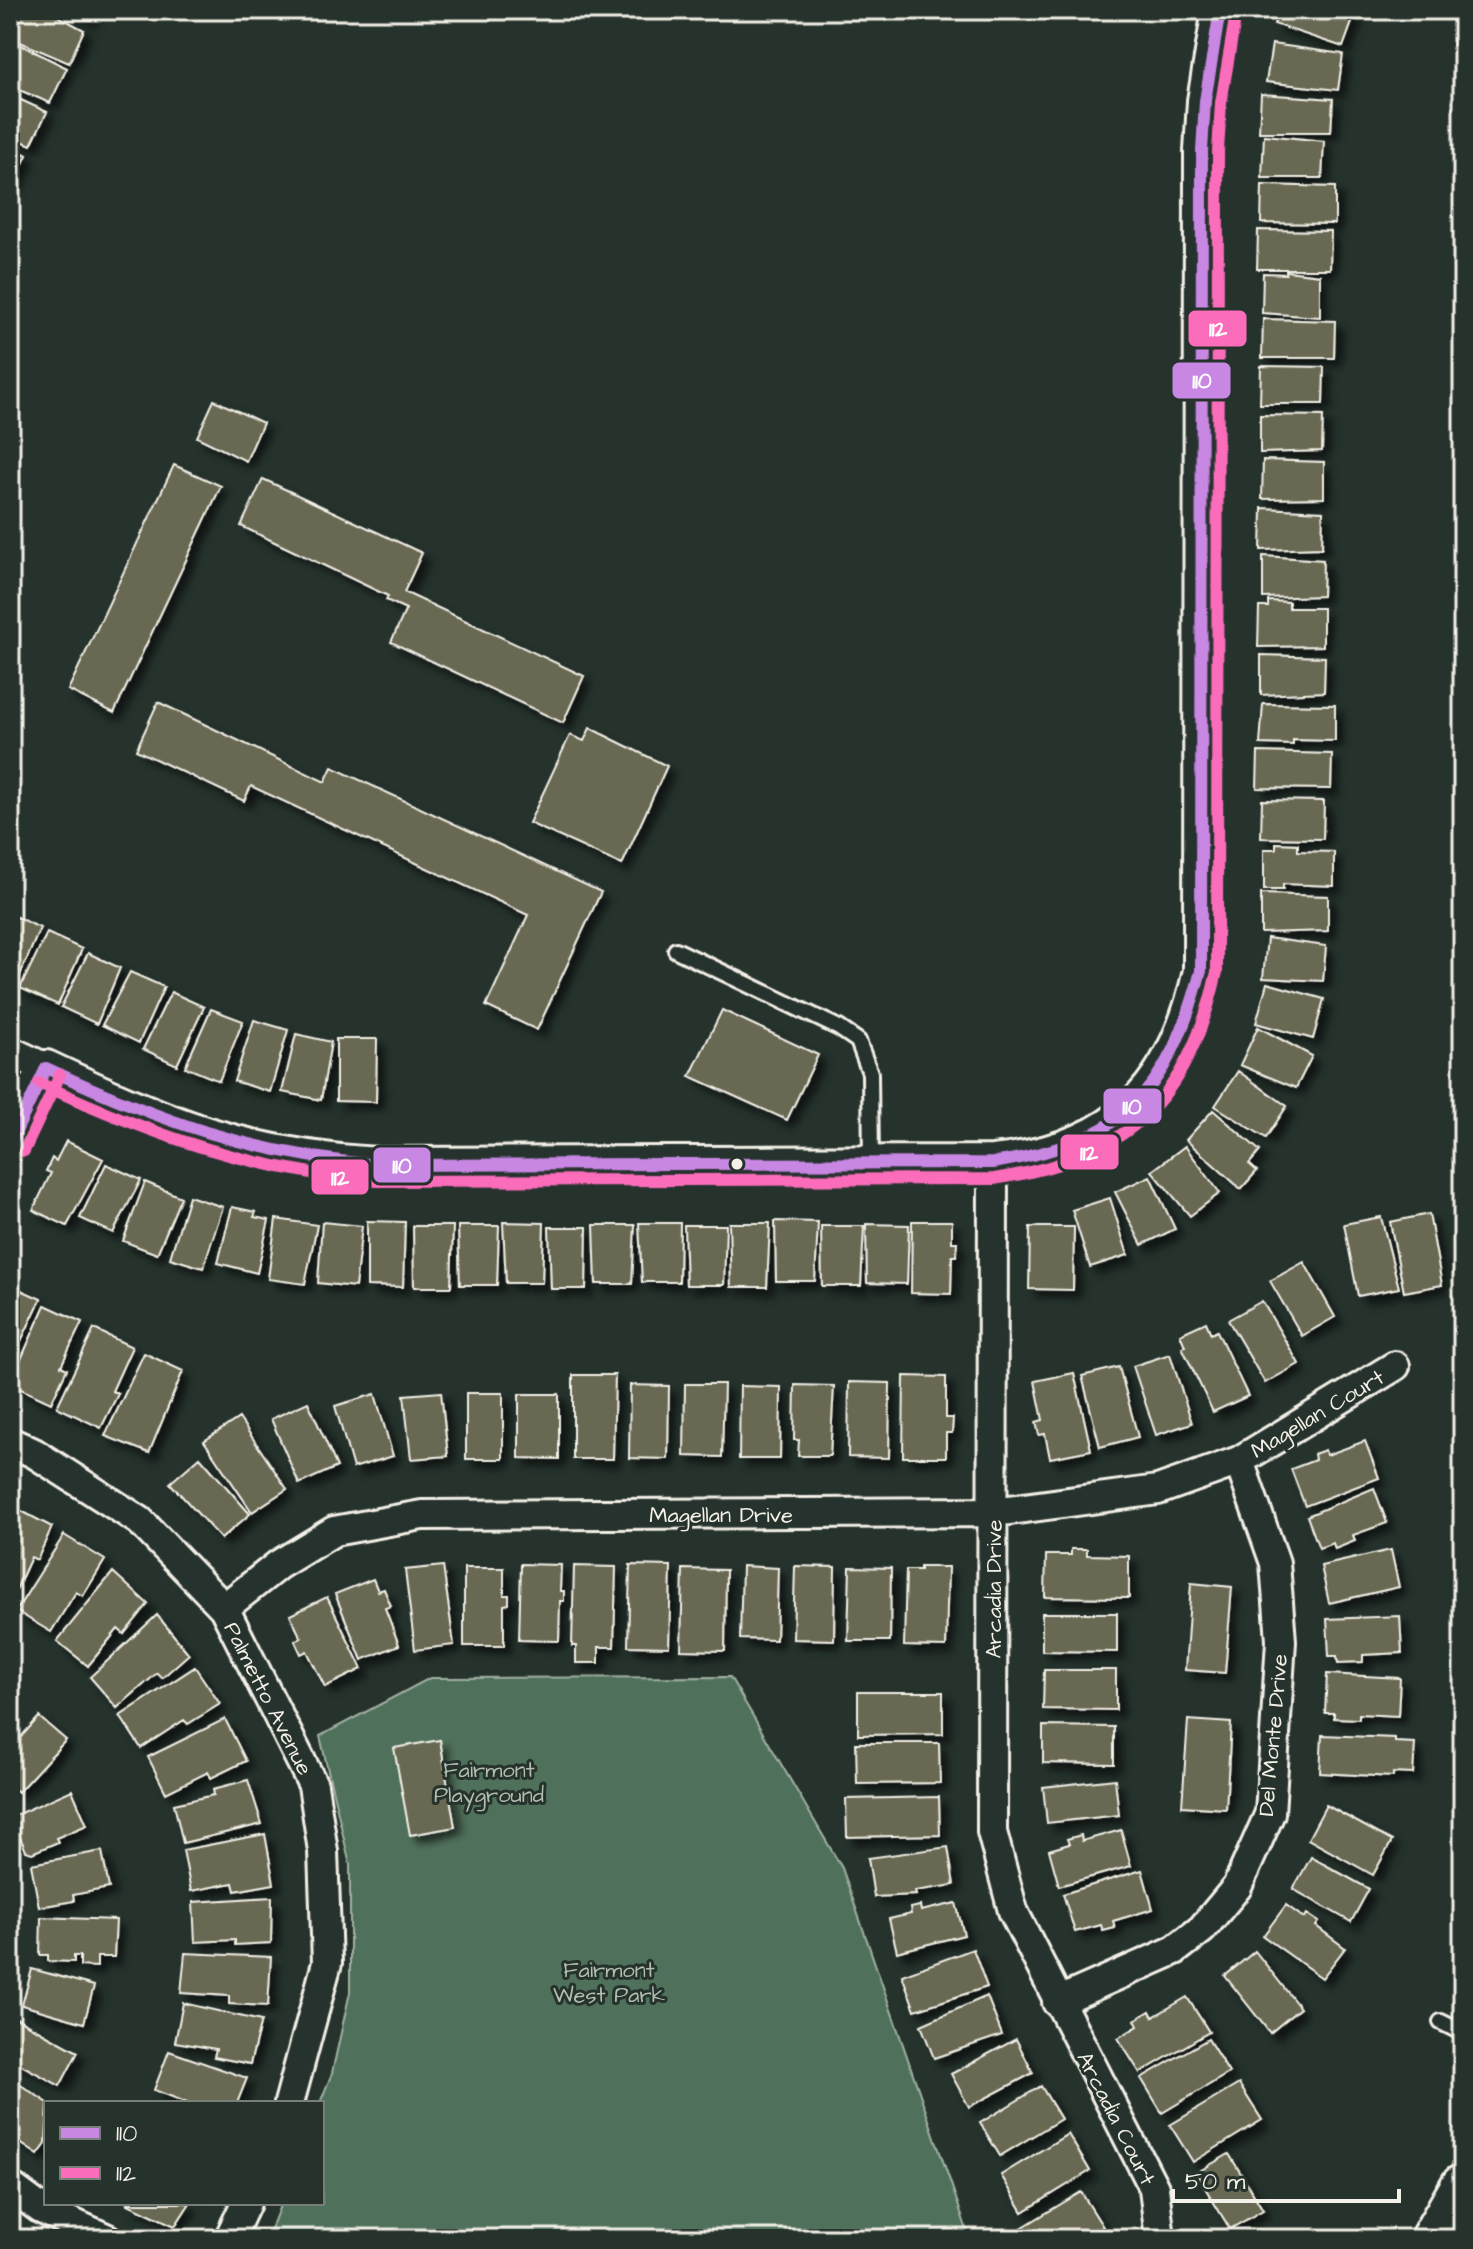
<svg xmlns="http://www.w3.org/2000/svg" width="1473" height="2249" viewBox="0 0 1473 2249" font-family="'Architects Daughter',sans-serif">
	<defs>
		<filter id="shadow"><feDropShadow dx="7" dy="7" stdDeviation="4" flood-color="#0009"/></filter>
	</defs>
	<rect width="100%" height="100%" fill="#26332d"/>
	<filter id="ink" filterUnits="userSpaceOnUse"><feTurbulence type="fractalNoise" baseFrequency=".0125" numOctaves="2"/><feDisplacementMap in="SourceGraphic" scale="16" xChannelSelector="R" yChannelSelector="G"/><feConvolveMatrix kernelMatrix="1 2 1 2 8 2 1 2 1" color-interpolation-filters="sRGB"/></filter>
	<g filter="url(#ink)">
		<path fill="#50715b" stroke="#a2b1a2" stroke-width="2" d="M730,1677L842,1868L970,2239H267L281,2203H322L320,2103L332,2073L350,1992V1865L320,1736L430,1678Z"/>
		<path fill="#696853" stroke="#f4f1e8" stroke-width="2" filter="url(#shadow)" d="M24,10H47L84,30L69,63L11,38Z
			M69,10H94L89,19Z
			M1280,10H1345L1355,14L1343,47L1274,24Z
			M13,41L67,68L50,103L10,86Z
			M1272,44L1343,54L1338,90L1266,82Z
			M1261,94L1333,99L1331,132H1259Z
			M10,95L47,112L31,145L10,136Z
			M1264,135L1324,141L1322,178H1262Z
			M10,146L27,155L13,185L10,184Z
			M1262,185L1335,187V224L1261,223Z
			M1258,230L1331,231L1330,269H1257Z
			M1286,271L1320,275V317L1262,313L1263,273L1286,274Z
			M1263,319L1335,321L1334,358H1262Z
			M1261,366L1324,367L1323,404H1260Z
			M214,400L263,423L246,461L197,437Z
			M1260,415L1323,416L1322,451L1260,453Z
			M1263,460L1324,462V498L1262,499Z
			M174,465L221,486L114,713L68,690Z
			M263,479L422,553L404,592L584,676L563,723L391,642L406,609L386,600L388,596L241,526Z
			M1262,508L1323,511L1322,548L1261,550Z
			M1263,556L1323,560L1322,596L1263,598Z
			M1268,601L1289,602V608H1323V646L1258,647L1259,607H1268Z
			M1261,655L1325,657L1324,692L1261,695Z
			M158,702L325,782L332,767L601,892L537,1030L486,1006L528,915L251,786L244,801L136,750Z
			M1263,704L1335,705V741L1293,740V745L1260,744Z
			M590,728L667,766L622,865L529,823L570,735L584,741Z
			M1258,752L1332,754L1331,789L1257,788Z
			M1262,800L1324,801L1323,839L1261,838Z
			M1276,843L1298,844V851L1334,852V886L1283,884V890H1264V849H1276Z
			M1261,894L1328,896V931L1261,933Z
			M10,914L40,928L16,985L10,982Z
			M47,933L82,949L58,1005L20,988Z
			M1267,938L1326,946L1323,981L1263,978Z
			M88,953L120,968L97,1024L61,1007Z
			M130,972L164,987L139,1043L102,1025Z
			M1267,983L1324,999L1313,1039L1256,1023Z
			M171,992L204,1007L177,1065L143,1049Z
			M211,1009L243,1021L219,1081L185,1067Z
			M722,1010L818,1055L787,1120L690,1076Z
			M254,1020L288,1030L270,1092L234,1081Z
			M1258,1027L1312,1056L1296,1088L1240,1065Z
			M296,1034L331,1042L321,1100L282,1092Z
			M336,1039H377L376,1102L336,1101Z
			M1238,1071L1287,1106L1266,1138L1215,1106Z
			M1213,1110L1260,1151L1249,1164L1257,1171L1241,1189L1186,1140Z
			M66,1141L103,1159L67,1226L33,1210L51,1173L46,1171L52,1158L56,1161Z
			M1185,1146L1220,1193L1190,1216L1152,1171Z
			M106,1164L141,1180L113,1233L80,1218Z
			M1150,1176L1175,1229L1142,1245L1115,1192Z
			M145,1182L181,1197L157,1254L123,1241Z
			M189,1196L223,1207L203,1268L170,1258Z
			M1110,1198L1128,1255L1090,1267L1072,1210Z
			M232,1207L256,1212L254,1217L269,1220L257,1273L218,1263Z
			M1429,1214L1442,1285L1404,1292L1390,1222Z
			M1381,1217L1399,1288L1358,1296L1344,1224Z
			M276,1219L317,1225L305,1284L268,1279Z
			M367,1221L405,1222L403,1287L367,1286Z
			M775,1221L818,1222L815,1281H776Z
			M912,1221H952V1242H957L956,1256H952L951,1294L911,1293Z
			M322,1222L362,1226L355,1287L318,1283Z
			M503,1222L544,1223L542,1283H506Z
			M639,1223H680L679,1282H642Z
			M729,1223H770L767,1287H731Z
			M866,1224L909,1225L907,1284L867,1283Z
			M594,1225H635L632,1284H596Z
			M684,1225H726L724,1285H686Z
			M413,1226H453L451,1287H414Z
			M458,1226H499L497,1285H460Z
			M821,1226H864L861,1286H822Z
			M549,1227H587L586,1289H551Z
			M1030,1227H1074L1073,1290L1029,1289Z
			M1304,1262L1335,1317L1302,1336L1270,1281Z
			M10,1285L41,1299L10,1364Z
			M1262,1301L1299,1364L1265,1383L1228,1320Z
			M45,1305L82,1322L61,1366L67,1369L51,1403L10,1384Z
			M1206,1322L1211,1334L1217,1331L1248,1396L1213,1412L1182,1347L1185,1346L1180,1334Z
			M94,1329L132,1347L112,1391L118,1394L101,1428L57,1407Z
			M144,1353L183,1371L149,1453L105,1436Z
			M1170,1354L1192,1423L1156,1435L1133,1366Z
			M1119,1367L1138,1437L1100,1447L1082,1376Z
			M1074,1373L1091,1450L1050,1458L1045,1434L1039,1435L1036,1422L1043,1420L1035,1381Z
			M573,1375H615L613,1459H573Z
			M904,1376L946,1377V1418H953L952,1433H946V1457H903Z
			M849,1382L890,1383L889,1458L848,1457Z
			M685,1384H724L722,1457L684,1456Z
			M630,1385L669,1386L668,1459L629,1458Z
			M795,1385L834,1386L830,1456H798L799,1440H794Z
			M740,1386L781,1387L780,1459H739Z
			M441,1392L448,1456L411,1459L404,1395Z
			M466,1393H503V1459H466Z
			M375,1394L393,1456L353,1468L335,1406Z
			M519,1394H559V1459L519,1458Z
			M308,1402L337,1467L299,1484L271,1419Z
			M239,1418L287,1489L252,1512L204,1441Z
			M1365,1441L1379,1478L1305,1506L1291,1469L1315,1460L1314,1454L1325,1450L1327,1455Z
			M200,1457L250,1514L221,1539L170,1483Z
			M1374,1488L1387,1523L1353,1535L1355,1541L1335,1549L1333,1543L1319,1548L1307,1516Z
			M10,1505L52,1527L37,1560L31,1557L11,1601Z
			M64,1535L105,1560L83,1596L76,1592L51,1632L16,1611Z
			M1071,1549H1087V1555L1129,1556V1598L1045,1597L1046,1555H1071Z
			M1391,1550L1399,1587L1329,1603L1321,1566Z
			M521,1564L561,1565L560,1591H564V1601H560L559,1641L519,1640Z
			M630,1565L671,1566L669,1647L628,1646Z
			M443,1566L454,1645L415,1650L405,1570Z
			M574,1566L616,1567L614,1647H599V1663H576V1646H572Z
			M742,1566L778,1568L776,1640L740,1639Z
			M795,1566L835,1567L834,1640L793,1639Z
			M850,1567L891,1568L890,1641H848Z
			M920,1567H948L946,1647L904,1646L906,1570H920Z
			M464,1568H504V1595H509V1604L504,1605V1646H464Z
			M683,1569L726,1570L725,1651L681,1650Z
			M113,1572L148,1604L124,1634L118,1629L88,1666L57,1641Z
			M373,1579L378,1591L384,1589L391,1606L385,1608L399,1645L362,1660L335,1594Z
			M1191,1583L1232,1587L1225,1673L1185,1670Z
			M327,1597L362,1669L325,1687L307,1651L301,1654L295,1641L301,1638L290,1615Z
			M1042,1613H1117V1652L1042,1651Z
			M157,1615L189,1654L162,1678L157,1673L117,1708L90,1677Z
			M1400,1616L1402,1653L1363,1655V1662L1338,1663L1337,1656H1329L1327,1619Z
			M195,1667L220,1704L188,1724L184,1720L141,1748L120,1716Z
			M1044,1670H1116V1710L1043,1709Z
			M1327,1674L1400,1678L1398,1716L1359,1714V1719L1334,1718V1713H1325Z
			M858,1692H943V1734L858,1735Z
			M39,1717L66,1740L18,1792L10,1785V1749Z
			M225,1719L246,1761L211,1778L208,1772L166,1793L148,1757Z
			M1188,1720L1231,1723L1226,1809L1182,1806Z
			M1043,1726L1114,1727V1764L1043,1763Z
			M1322,1735L1395,1738V1742L1415,1743L1413,1774L1393,1773V1777L1320,1773Z
			M440,1740L455,1827L410,1835L394,1748Z
			M856,1743H939L940,1783L857,1784Z
			M1115,1779L1119,1815L1047,1823L1043,1787Z
			M248,1780L262,1824L183,1843L174,1804L214,1795L213,1789Z
			M72,1790L87,1825L56,1838L58,1842L32,1853L26,1851L11,1817Z
			M939,1797L940,1835L847,1837L846,1799Z
			M1326,1805L1392,1841L1373,1875L1308,1839Z
			M1121,1830L1131,1866L1059,1886L1049,1850L1069,1844L1067,1839L1081,1835L1082,1841Z
			M265,1834L274,1884L235,1891L233,1883L191,1891L183,1850Z
			M948,1847L954,1885L915,1891L916,1895L874,1897L868,1858Z
			M102,1851L109,1888L73,1895L74,1901L39,1907L31,1864Z
			M1311,1857L1369,1889L1351,1922L1293,1889Z
			M1142,1870L1153,1909L1113,1921L1115,1928L1103,1931L1101,1925L1075,1932L1063,1894Z
			M272,1897L271,1943L235,1945V1940L195,1942L193,1902Z
			M956,1903L964,1935L897,1952L889,1919L911,1914L910,1908L920,1906L921,1911Z
			M1286,1905L1304,1918L1307,1914L1319,1922L1316,1926L1345,1948L1322,1978L1263,1936Z
			M41,1917L116,1920L114,1957H97V1967L80,1966V1956H74V1962L48,1961V1955H40Z
			M973,1949L987,1987L915,2010L902,1975Z
			M1255,1951L1300,2008L1270,2033L1225,1976Z
			M185,1953L271,1957L268,2006L229,2004V1996L181,1993Z
			M32,1969L94,1986L84,2023L22,2005Z
			M987,1996L1002,2035L934,2058L921,2025Z
			M1187,1997L1209,2032L1140,2073L1118,2038L1138,2026L1135,2020L1150,2011L1153,2017Z
			M183,2003L261,2021L250,2064L214,2057L216,2049L175,2042Z
			M16,2018L78,2052L60,2086L10,2059V2028Z
			M1016,2039L1033,2073L969,2107L951,2074Z
			M1208,2039L1229,2073L1162,2113L1141,2078Z
			M169,2051L247,2078L237,2103H188L154,2090Z
			M10,2078L48,2103L46,2144L38,2155L10,2136Z
			M1239,2084L1262,2120L1193,2162L1170,2125Z
			M1041,2086L1061,2119L1000,2156L980,2123Z
			M1068,2134L1090,2171L1023,2212L1001,2175Z
			M1229,2154L1263,2210L1230,2229L1196,2173Z
			M1081,2192L1103,2227L1083,2239H1017L1013,2233Z
			M126,2203H190L175,2226Z"/>
		<g fill="none" stroke-linecap="round" stroke-linejoin="round">
			<g stroke="#f4f1e8" stroke-width="20">
				<path id="service" d="M676,950L839,1028L858,1041L870,1073L871,1162
					M1441,2022L1463,2033"/>
			</g>
			<g stroke="#f4f1e8" stroke-width="34">
				<path id="minor" d="M10,1051L46,1068
					M993,1163L992,1832L1013,1911L1154,2188L1160,2239
					M10,1442L34,1453L140,1521L224,1608L313,1785L323,1851L327,1963L289,2103
					M224,1608L278,1565L334,1531L422,1515L994,1512L1158,1490L1239,1461L1395,1366
					M1057,2002L1175,1950L1202,1929L1237,1887L1270,1813L1281,1641L1275,1563L1239,1461
					M10,2186L41,2209L108,2239
					M229,2239L246,2203"/>
			</g>
			<g stroke="#f4f1e8" stroke-width="40">
				<path id="tertiary" d="M10,1144L46,1068C165,1124 244,1157 377,1165L993,1163C1116,1150 1175,1090 1201,971L1202,151L1205,101L1220,10"/>
			</g>
			<g stroke="#f4f1e8" stroke-width="50">
				<path id="motorway" d="M1433,2239L1463,2187"/>
			</g>
			<use href="#service" stroke="#26332d" stroke-width="14"/>
			<use href="#minor" stroke="#26332d" stroke-width="28"/>
			<use href="#tertiary" stroke="#26332d" stroke-width="34"/>
			<use href="#motorway" stroke="#26332d" stroke-width="44"/>
			<g stroke="#26332d" stroke-width="18">
				<path id="bus-1" d="M46,1068C160,1121 251,1154 377,1165L993,1163C1122,1142 1167,1096 1201,971L1202,151L1205,101L1220,10
					M10,1144L46,1068"/>
			</g>
			<g stroke="#26332d" stroke-width="18">
				<path id="bus-2" d="M39,1083C152,1135 252,1171 377,1181L994,1179C1126,1158 1187,1104 1217,972L1218,151L1221,103L1236,13
					M24,1151L60,1075"/>
			</g>
			<use href="#bus-1" stroke="#c787e3" stroke-width="12"/>
			<use href="#bus-2" stroke="#fb6dba" stroke-width="12"/>
		</g>
	</g>
	<circle fill="#f4f1e8" stroke="#26332d" stroke-width="3" cx="737" cy="1164" r="7"/>
	<g text-anchor="middle" stroke-width="6" stroke-linejoin="round" paint-order="stroke">
		<g font-size="22" fill="#f4f1e8" stroke="#26332d">
			<text transform="translate(1317 1413) rotate(-31)" y="8">Magellan Court</text>
			<text x="721" y="1522">Magellan Drive</text>
			<text transform="translate(993 1589) rotate(-90)" y="8">Arcadia Drive</text>
			<text transform="translate(269 1698) rotate(63)" y="8">Palmetto Avenue</text>
			<text transform="translate(1272 1735) rotate(-85)" y="8">Del Monte Drive</text>
			<text transform="translate(1117 2118) rotate(63)" y="8">Arcadia Court</text>
		</g>
		<g font-size="22" fill="#b2beb0" stroke="#26332d">
			<text x="489" y="1777">Fairmont<tspan x="489" dy="25">Playground</tspan></text>
			<text x="609" y="1977">Fairmont<tspan x="609" dy="25">West Park</tspan></text>
		</g>
	</g>
	<g stroke="#26332d" stroke-width="3">
		<rect x="1187" y="309" width="61" height="39" rx="8" fill="#fb6dba"/>
		<rect x="1171" y="361" width="61" height="39" rx="8" fill="#c787e3"/>
		<rect x="1102" y="1087" width="61" height="38" rx="8" fill="#c787e3"/>
		<rect x="1059" y="1133" width="61" height="38" rx="8" fill="#fb6dba"/>
		<rect x="372" y="1146" width="60" height="38" rx="8" fill="#c787e3"/>
		<rect x="310" y="1158" width="60" height="38" rx="8" fill="#fb6dba"/>
	</g>
	<g font-size="22" text-anchor="middle" font-weight="bold" fill="#fff">
		<text x="1218" y="336">112</text>
		<text x="1202" y="388">110</text>
		<text x="1132" y="1114">110</text>
		<text x="1089" y="1160">112</text>
		<text x="402" y="1173">110</text>
		<text x="340" y="1185">112</text>
	</g>
	<rect width="1473" height="2249" fill="none" stroke="#26332d" stroke-width="40"/>
	<rect x="20" y="20" width="1433" height="2209" fill="none" stroke="#f4f1e8" stroke-width="3" filter="url(#ink)"/>
	<rect x="44" y="2101" width="280" height="104" fill="#26332d" stroke="#787f78" stroke-width="2"/>
	<rect x="60" y="2127" width="40" height="12" fill="#c787e3" stroke="#787f78" stroke-width="2"/>
	<text x="116" y="2141" font-size="24" fill="#f4f1e8">110</text>
	<rect x="60" y="2167" width="40" height="12" fill="#fb6dba" stroke="#787f78" stroke-width="2"/>
	<text x="116" y="2181" font-size="24" fill="#f4f1e8">112</text>
	<path d="M1173 2189v12h226v-12" fill="none" stroke="#f4f1e8" stroke-width="4"/>
	<text x="1185" y="2189" font-size="24" fill="#f4f1e8" stroke="#26332d" stroke-width="6" paint-order="stroke">50 m</text>
</svg>
